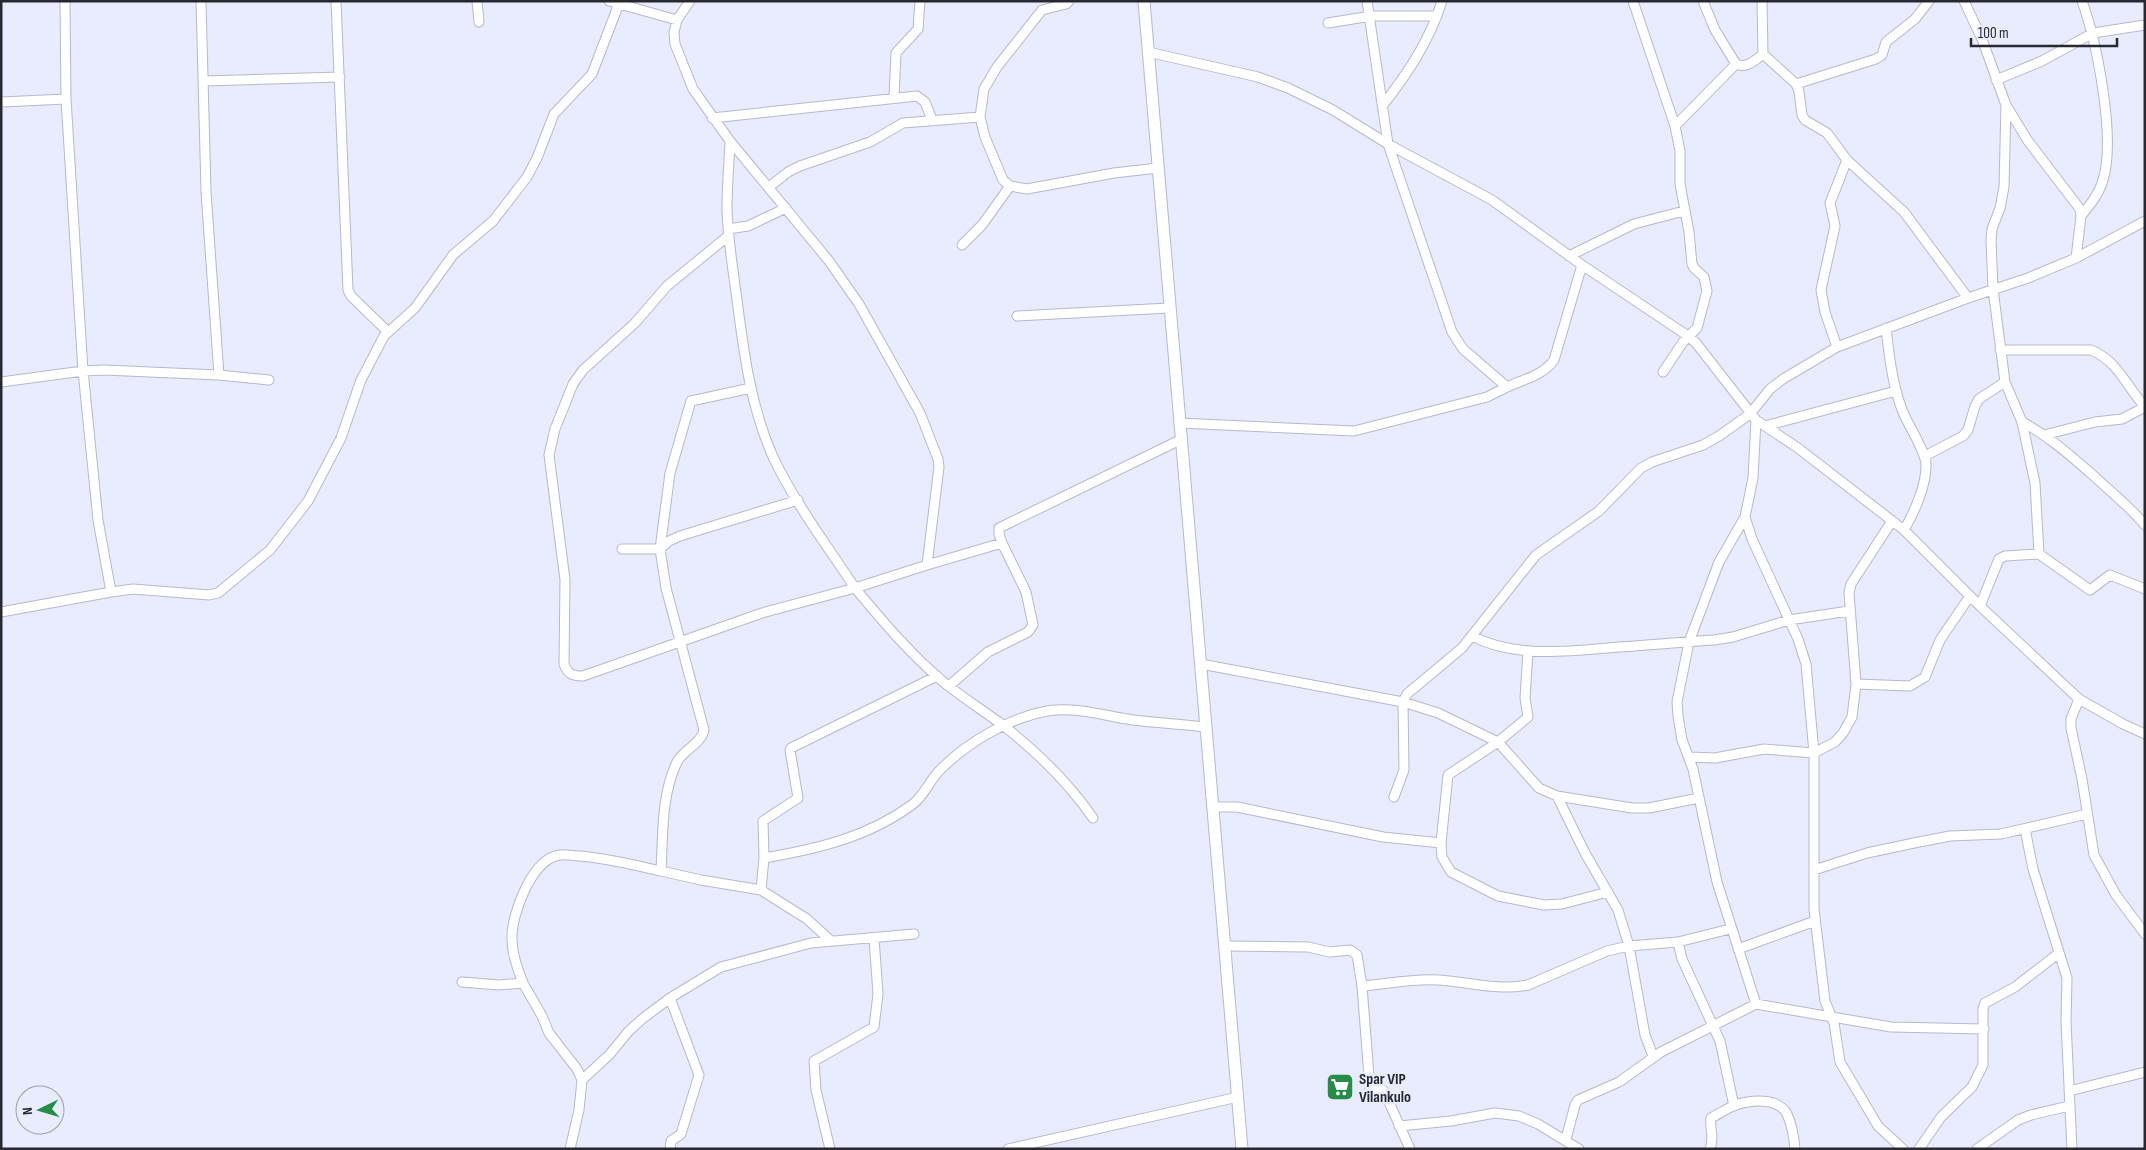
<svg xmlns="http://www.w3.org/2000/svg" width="2146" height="1150" viewBox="0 0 2146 1150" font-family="'Sofia Sans Condensed',sans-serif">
	<rect width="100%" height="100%" fill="#e9ecfe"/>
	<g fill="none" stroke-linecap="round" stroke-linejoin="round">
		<g stroke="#b6b9ca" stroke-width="11">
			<path id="minor" d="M65,1L66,99L83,371L104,370L219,375L206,192L201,1
				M336,1L348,290L351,296L388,332
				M477,1L479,22
				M609,1L677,20L690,1
				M1069,1L1066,4L1042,10L997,67L984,89L980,117L985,137L1003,180L1010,186L1027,189L1114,173L1158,168
				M1633,1L1675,126L1680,151V184L1689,232L1692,264L1694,268L1704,277L1707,291L1697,328L1683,342L1663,372
				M1703,1L1715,30L1736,64C1747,69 1755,60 1763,54L1796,84L1799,91L1802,115L1805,120L1827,133L1847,160L1830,203L1835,226L1821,290L1825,312L1837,347
				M1762,1L1763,54
				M1964,1L1982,39L2006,105L2028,141L2080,209L2081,216L2076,258
				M677,20L674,32L675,44L693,89L730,141L829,261L859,304L920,413L938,459L939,467L927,565L855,588C884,623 912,656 947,685C964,698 982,710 1000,723C1035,750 1068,782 1093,818
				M1328,23L1371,16H1437
				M1148,52L1258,77L1288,88L1333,110L1388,144L1492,200L1582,265L1688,336L1696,343L1756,420L1798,448L1904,530L1980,606L2079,699L2123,724L2145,734
				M1996,80L2042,61L2093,33L2145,25
				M203,81L340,77
				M1796,84L1876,59L1882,55L1886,42L1915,19L1929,1
				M894,97L896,53L918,29L920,1
				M1,102L66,99
				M1383,105C1408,73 1430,40 1442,1
				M2006,105L2004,187L2000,208L1992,229L1991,240L1993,289L2005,382L2022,422C2049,436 2072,457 2095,477C2112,493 2130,507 2145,525
				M712,118L917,96L925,102L932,120
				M1675,126L1736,64
				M1847,160L1904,212L1968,298
				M769,187L788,172L800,166L870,142L903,123L980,117
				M2081,216C2090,205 2099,194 2103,180C2116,138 2097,43 2082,1
				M728,229L748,226L786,208
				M728,236L667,286L635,323L583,370L573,384L555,429L549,455L565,580L564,664C568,674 572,676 583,676L762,613L855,588C828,547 795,503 774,459C751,409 744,354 737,300C733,270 728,240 727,210C727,187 729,164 730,141
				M962,245L982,225L1010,186
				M1569,256L1634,224L1684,211
				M1017,316L1169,308
				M1886,328C1889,355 1892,381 1901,407C1906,423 1927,452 1926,466C1926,486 1914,513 1904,530
				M2000,350H2091C2118,361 2126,386 2145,407L2122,419L2095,422L2044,435
				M219,375L269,380
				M1,382L83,371L98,520L111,592L133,589L209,595L218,593L270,550L308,501L341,438L361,380L384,336L415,308L453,255L493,221L527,177L537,158L554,114L592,74L620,1
				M1507,387C1522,380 1544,375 1554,360L1582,265
				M1756,420L1753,478L1745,517L1752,539L1798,639L1806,664L1814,753V909L1825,1001L1834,1023L1840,1062L1878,1126L1903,1149
				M2022,422L2035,483L2039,554
				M1179,423L1354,431L1487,397L1507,387L1463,349L1452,332L1388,144L1367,1
				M1765,426L1896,391
				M1925,456L1963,436L1968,430L1975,406L1979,399L2005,382
				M1745,517L1719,562L1689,642L1677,702L1678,716L1682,740L1693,769L1717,882L1756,1004
				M622,549H660L670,473L691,401L751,388
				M927,565L1002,543L999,534V528L1180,440
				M1980,606L1999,559L2005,556L2039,554L2090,590L2110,575L2145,589
				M1,612L111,592
				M1472,636C1516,659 1570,651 1619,647C1650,645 1682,642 1714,640L1733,637L1789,620L1849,611
				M1528,651L1525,698L1528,717L1498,742L1448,775L1441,843L1442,857L1451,872L1498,896L1544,905L1562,904L1608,892
				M1201,664L1403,702L1438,713L1498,742L1539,788L1557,796L1632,808H1649L1699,798
				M1856,684L1910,686L1925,677L1940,640L1970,596
				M949,686L988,652L1028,632L1033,625L1026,592L1002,543
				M2079,699L2071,719V728L2082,779L2094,855L2116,895L2145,934
				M1690,757L1715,758L1764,749L1814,753L1835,742L1843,733L1852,717L1856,684L1849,593L1851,584L1892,521
				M1557,796L1585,853L1618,910L1629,946L1645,1035L1653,1056
				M1394,797L1404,770L1403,702L1407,694L1462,648L1536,555L1599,511L1641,468L1652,462L1703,445L1719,436L1750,414L1770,389L1783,379L1837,347L1968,298L2028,278L2076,258L2145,221
				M1212,807H1237L1383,837L1441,843
				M2025,829L2033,869L2067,978L2066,1022L2072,1149
				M764,858L763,821L798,798L790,750L791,748L937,676
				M1814,870L1867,853L1914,843L1950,836L2001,834L2087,814
				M661,871L701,880L761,890L764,858C817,849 869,837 913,804C925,795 930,779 941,769C968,742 1009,718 1047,711C1075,706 1105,716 1133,720C1157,723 1181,724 1205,727
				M761,890L807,919L830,940
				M1678,942L1682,959L1720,1041L1734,1106
				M1224,946L1308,947L1330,952L1350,950L1357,955L1362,986L1370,1089H1379L1384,1091L1410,1149
				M1738,949L1815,921
				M462,982L499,985L523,983C518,969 512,955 512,939C511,915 532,858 560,855C566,854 573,856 579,856C607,858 634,865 661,871C663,836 661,795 677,762C683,750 701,744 704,730L666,588L660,549L669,541L680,536L798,500
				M523,983L542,1016L549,1033L577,1069L582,1080L610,1054L628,1032L642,1019L670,998L721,967L811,943L914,934
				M1362,986C1387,984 1414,978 1439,980C1470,982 1498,991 1528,985L1607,951L1629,946L1678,942L1730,929
				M670,998L699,1075L681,1134L671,1141L670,1149
				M2069,1091L2145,1072
				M1399,1126L1451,1121L1495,1113L1519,1116L1538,1124L1579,1149
				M1566,1139L1575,1105L1578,1100L1619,1082L1661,1052L1756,1004L1891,1027L1984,1029
				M570,1149L579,1110L582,1080
				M830,1149L816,1090L814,1061L874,1027L878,994L874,938
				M1008,1149L1238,1097
				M1710,1149C1715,1137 1709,1128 1711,1118C1719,1114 1727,1108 1736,1105C1751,1100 1778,1097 1787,1114C1792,1125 1794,1137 1795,1149
				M1919,1149L1941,1117L1972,1087L1983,1065V1009L1985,1003L2015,987L2059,953
				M1977,1149L2018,1120L2031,1115L2069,1106"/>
		</g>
		<g stroke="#b6b9ca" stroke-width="13">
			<path id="secondary" d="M1144,1L1242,1149"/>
		</g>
		<use href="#minor" stroke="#fff" stroke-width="9"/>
		<use href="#secondary" stroke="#fff" stroke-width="11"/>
	</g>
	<defs>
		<g id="supermarket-square" transform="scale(1.4375)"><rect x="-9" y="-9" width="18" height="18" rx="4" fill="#258e45" stroke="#e9ecfe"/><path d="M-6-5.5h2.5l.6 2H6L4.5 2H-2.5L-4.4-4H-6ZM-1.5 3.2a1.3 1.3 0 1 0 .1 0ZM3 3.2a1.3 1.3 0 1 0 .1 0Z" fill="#fff"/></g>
	</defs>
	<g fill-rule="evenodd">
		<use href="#supermarket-square" x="1340" y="1087"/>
	</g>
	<g text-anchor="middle" stroke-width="5" stroke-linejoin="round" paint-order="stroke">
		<g font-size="16" font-weight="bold" fill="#282930" stroke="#e9ecfe" text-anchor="start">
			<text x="1359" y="1084">Spar VIP<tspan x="1359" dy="18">Vilankulo</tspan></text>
		</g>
	</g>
	<rect width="2146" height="1150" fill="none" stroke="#282930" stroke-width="5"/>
	<g transform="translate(40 1110) rotate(265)"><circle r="24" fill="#e9ecfe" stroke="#9c9eac"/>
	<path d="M0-4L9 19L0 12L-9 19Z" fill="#258e45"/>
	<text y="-8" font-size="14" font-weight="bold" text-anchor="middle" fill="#282930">N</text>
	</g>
	<path d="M1971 38v8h146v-8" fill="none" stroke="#282930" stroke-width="2.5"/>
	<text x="1978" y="38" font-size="15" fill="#282930" stroke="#e9ecfe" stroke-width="4" paint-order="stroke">100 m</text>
</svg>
